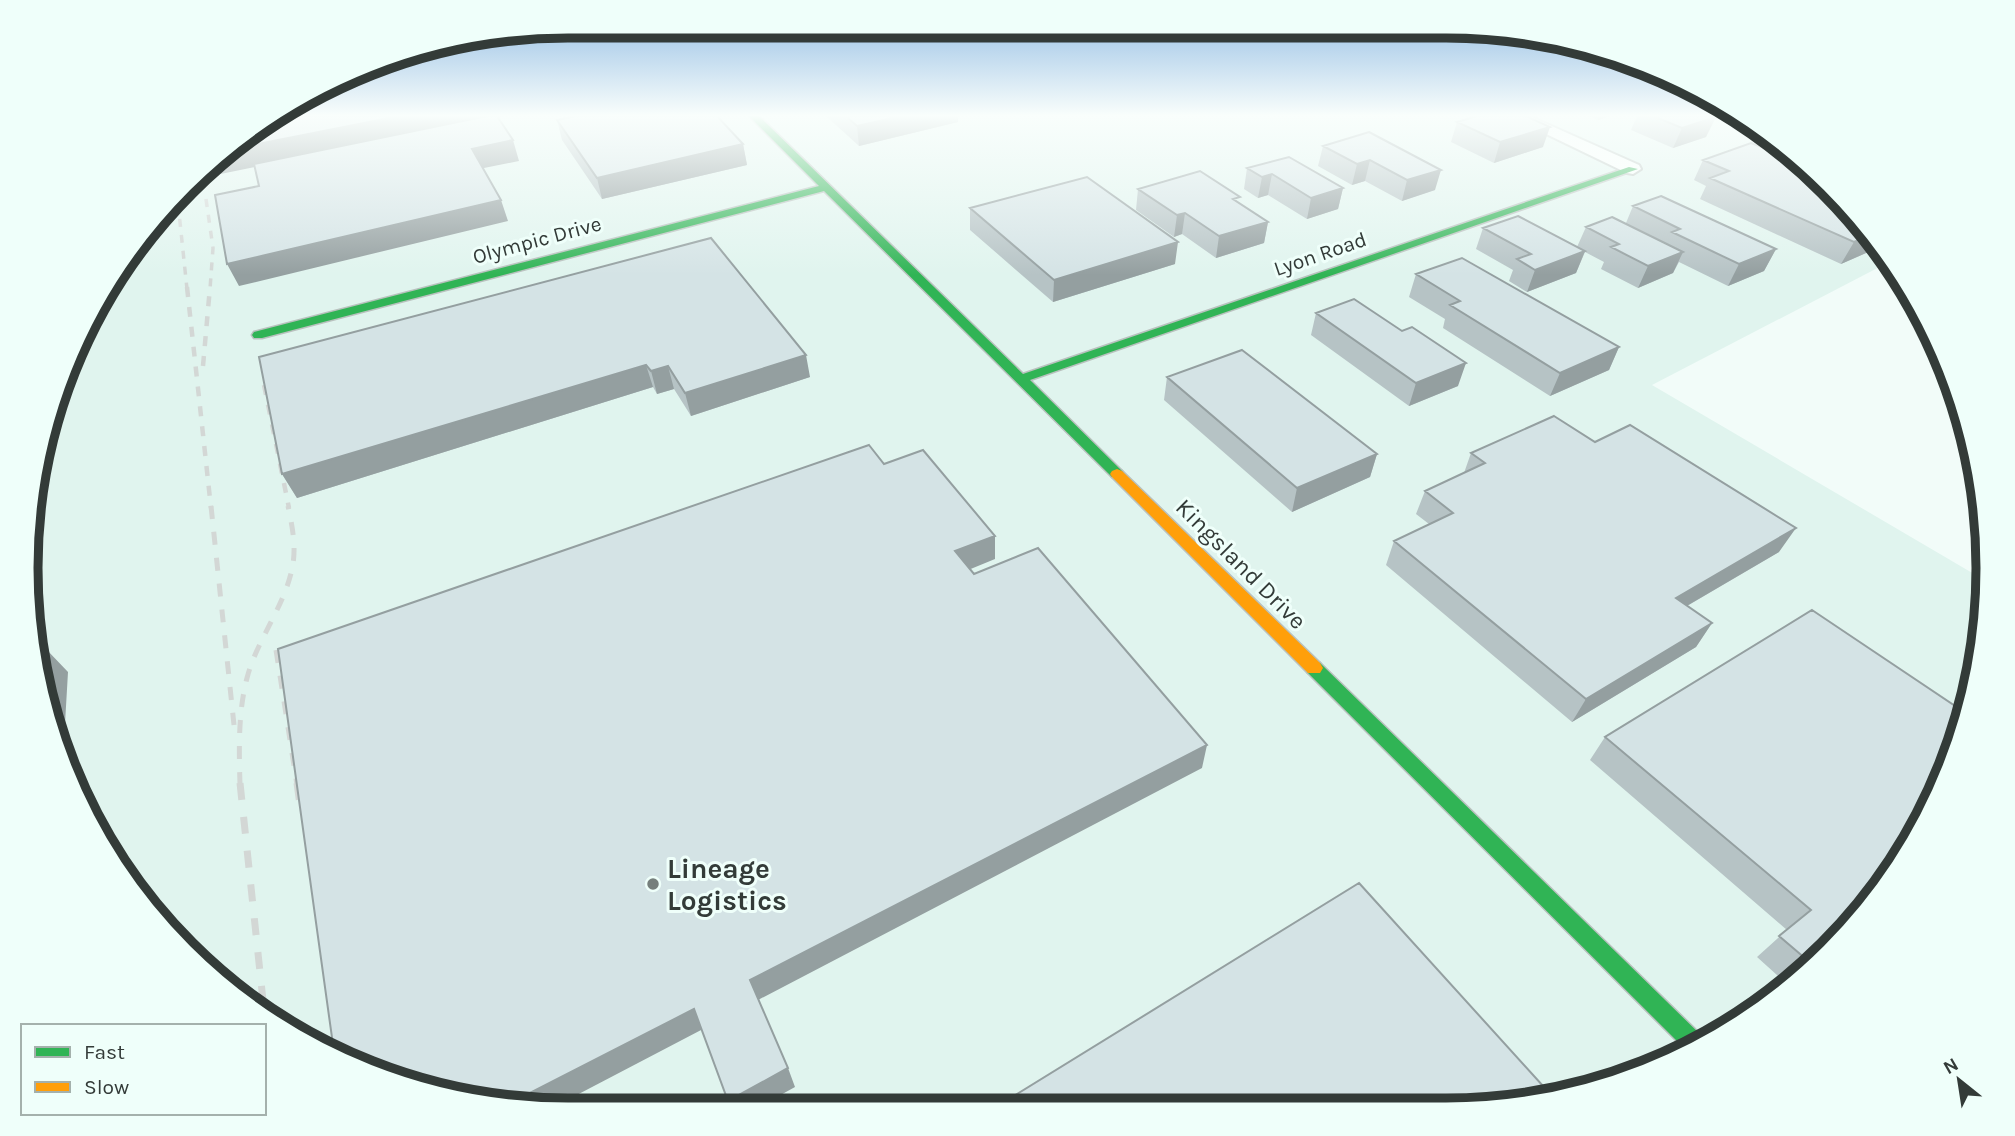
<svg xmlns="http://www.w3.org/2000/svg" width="2015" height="1136" viewBox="0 0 2015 1136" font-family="Karla,sans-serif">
	<rect width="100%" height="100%" fill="#f2fcf9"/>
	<path fill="#e0f4ee" d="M280,116H1742L1805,161L1877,239L1891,261L1652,385L1986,581L1984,639L1960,743L1830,951L1748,1019L1622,1081L1517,1105L533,1109L427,1091L297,1037L160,925L67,775L27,603L45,427L118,267L239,138Z"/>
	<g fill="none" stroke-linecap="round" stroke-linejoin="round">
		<g stroke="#b9c1be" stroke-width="4">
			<path id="street" d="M1509,116H1529L1639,165L1641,169L1633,174L1627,173Z"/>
		</g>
		<g stroke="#b9c1be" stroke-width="3">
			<path id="fast" d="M749,116H759L1023,374L1629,167L1638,169L1030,380L1122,471L1124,474L1122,477H1112L824,191L262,338H254L252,335L254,332L819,186Z
				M1314,661L1320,663L1705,1039L1685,1049L1308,673L1305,668L1308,663Z"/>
		</g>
		<g stroke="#b9c1be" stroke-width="3">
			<path id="slow" d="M1117,469L1122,471L1320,663L1323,668L1320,673H1308L1112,477L1110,474L1112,471Z"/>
		</g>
		<use href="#street" fill="#fdfffe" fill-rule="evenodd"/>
		<use href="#fast" fill="#30b455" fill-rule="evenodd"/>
		<use href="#slow" fill="#ff9f0a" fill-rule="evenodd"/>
		<path stroke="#d3d7d5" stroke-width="3.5" stroke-dasharray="8 8" stroke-linecap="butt" d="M206,199L213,248L210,289
			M178,203L187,289"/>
		<path stroke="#d3d7d5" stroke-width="4.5" stroke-dasharray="10 10" stroke-linecap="butt" d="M187,287L211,508
			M203,366L210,287
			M264,385L289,508"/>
		<path stroke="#d3d7d5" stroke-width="5" stroke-dasharray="13 13" stroke-linecap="butt" d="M211,506L234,725
			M276,650L297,785
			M240,785C239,750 238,712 247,678C257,639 286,605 293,564C296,544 292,525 288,506"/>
		<path stroke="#d3d7d5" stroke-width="7" stroke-dasharray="17 17" stroke-linecap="butt" d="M240,783L264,1010
			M297,783L300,805"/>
	</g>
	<path fill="#b6c3c5" d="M826,116H958V122L859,146Z
		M1589,116H1610L1598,120Z
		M1637,116H1712L1706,137L1673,148L1631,130Z
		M557,120L743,144L747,165L602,199L562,140Z
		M1457,122L1543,147L1494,163L1451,142Z
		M1369,132L1435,190L1402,201L1365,181L1352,185L1318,166L1323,146Z
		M1777,153L1877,239L1882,246L1841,264L1700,199L1706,186L1694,180L1703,160Z
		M1247,168L1343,188L1338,209L1307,219L1268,195L1258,198L1244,189Z
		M1138,189L1239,203L1268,222L1264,243L1216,258L1182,234L1174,237L1136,210Z
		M1633,206L1776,249L1764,271L1728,286L1679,262L1673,273L1638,288L1601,269L1604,262L1585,252L1576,273L1527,292L1509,281L1513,270L1476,249L1483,228L1577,247L1586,227L1626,223Z
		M970,208L1175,264L1053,302L970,230Z
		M711,238L810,377L691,416L674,389L657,394L653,387L297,498L282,474Z
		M1416,274L1619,347L1609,370L1550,396L1443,328L1445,319L1409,297Z
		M1316,313L1402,331L1458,386L1409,406L1311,335Z
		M1167,377L1377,454L1370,477L1292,512L1164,400Z
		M1595,442L1779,552L1687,606L1712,623L1696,647L1572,722L1386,565L1394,541L1429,524L1416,514L1425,491L1464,473L1471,453Z
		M1812,610L1830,951L1788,985L1757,957L1787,930L1590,760L1605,737Z"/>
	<path fill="#949fa0" d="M399,116H503L201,178L228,150Z
		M901,116H958V122L859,146L857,126Z
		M1599,116H1610L1598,120Z
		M1716,117L1706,137L1673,148L1682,128Z
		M1550,127L1543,147L1494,163L1500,142Z
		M513,140L519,161L479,169L472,149Z
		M743,144L747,165L602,199L597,178Z
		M1370,160L1365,181L1352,185L1357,164Z
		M1441,170L1435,190L1402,201L1407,180Z
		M1272,174L1268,195L1258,198L1262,177Z
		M1343,188L1338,209L1307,219L1311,198Z
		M501,200L508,221L239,286L227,264Z
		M1185,213L1182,234L1174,237L1177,215Z
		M1268,222L1264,243L1216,258L1219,236Z
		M1873,234L1882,246L1841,264L1854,242Z
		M1178,242L1175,264L1053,302L1054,280Z
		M1776,249L1764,271L1728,286L1739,264Z
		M1585,251L1576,273L1527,292L1535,270Z
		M1683,252L1673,273L1638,288L1648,266Z
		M1619,347L1609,370L1550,396L1560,373Z
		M806,355L810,377L691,416L685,393Z
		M1466,363L1458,386L1409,406L1416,383Z
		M646,365L653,387L297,498L282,474Z
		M668,366L674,389L657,394L651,371Z
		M1377,454L1370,477L1292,512L1297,488Z
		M1796,528L1779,552L1661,621L1676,598Z
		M995,536V559L956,575L955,551Z
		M1712,623L1696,647L1572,722L1586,699Z
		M46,649L68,672L63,758L44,675Z
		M1207,745L1202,768L758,1000L750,980Z
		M694,1009L703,1029L550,1109H533L508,1104Z
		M788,1068L795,1087L757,1108H732L728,1101Z"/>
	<path fill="#d4e3e5" stroke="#949fa0" stroke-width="2" d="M280,116H399L228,150L239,138Z
		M487,116H497L513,140L472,149L501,200L227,264L215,195L259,186L254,164Z
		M576,116H717L743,144L597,178L557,120Z
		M846,116H901L857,126Z
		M1477,116H1526L1550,127L1500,142L1457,122Z
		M1653,116H1712L1716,117L1682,128Z
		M1369,132L1441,170L1407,180L1370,160L1357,164L1323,146Z
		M1751,143L1777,153L1788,149L1804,161L1873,234L1854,242L1710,178L1729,171L1703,160Z
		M1289,157L1343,188L1311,198L1272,174L1262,177L1247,168Z
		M1200,171L1240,197L1233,199L1268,222L1219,236L1185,213L1177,215L1138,189Z
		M1087,177L1178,242L1054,280L970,208Z
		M1661,196L1776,249L1739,264L1672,232L1680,229L1633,206Z
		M1518,216L1585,251L1535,270L1517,259L1531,254L1483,228Z
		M1612,217L1683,252L1648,266L1611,247L1619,244L1586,227Z
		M711,238L806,355L685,393L668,366L651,371L646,365L282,474L259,357Z
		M1462,258L1619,347L1560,373L1450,305L1460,301L1416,274Z
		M1354,299L1402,331L1412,327L1466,363L1416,383L1316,313Z
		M1242,350L1377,454L1297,488L1167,377Z
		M1554,416L1595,442L1630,425L1796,528L1676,598L1712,623L1586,699L1394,541L1453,513L1425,491L1485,463L1471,453Z
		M869,445L884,464L923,450L995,536L955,551L974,574L1038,548L1207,745L750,980L788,1068L728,1101L694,1009L508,1104L427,1091L334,1052L278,649Z
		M1812,610L1967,714L1960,743L1916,839L1830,951L1813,965L1779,936L1811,910L1605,737Z
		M46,649L44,675L39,651Z
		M1359,883L1553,1097L1517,1105L996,1107Z"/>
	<linearGradient id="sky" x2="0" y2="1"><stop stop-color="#8ebae2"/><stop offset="0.42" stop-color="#f9fefc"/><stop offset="1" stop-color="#f9fefc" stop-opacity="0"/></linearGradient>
	<rect width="2015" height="275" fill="url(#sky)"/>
	<circle fill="#767f7c" stroke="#effffa" stroke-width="2.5" cx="653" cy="884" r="7"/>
	<g text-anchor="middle" stroke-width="6" stroke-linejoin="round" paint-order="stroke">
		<g font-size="21" fill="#333b38" stroke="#effffa">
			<text transform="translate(537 240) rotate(-15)" y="7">Olympic Drive</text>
			<text transform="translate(1320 254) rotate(-19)" y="7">Lyon Road</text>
		</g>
		<g font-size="24" fill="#333b38" stroke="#effffa">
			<text transform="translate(1241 564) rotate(45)" y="8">Kingsland Drive</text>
		</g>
		<g font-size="28" font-weight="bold" fill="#333b38" stroke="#effffa" text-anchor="start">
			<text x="667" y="878">Lineage<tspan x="667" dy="32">Logistics</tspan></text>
		</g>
	</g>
	<path d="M0 0H2015V1136H0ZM568 38H1446A530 530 0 0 1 1976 568V568A530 530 0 0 1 1446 1098H568A530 530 0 0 1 38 568V568A530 530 0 0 1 568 38Z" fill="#effffa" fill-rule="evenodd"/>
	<path fill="none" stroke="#333b38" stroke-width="9" d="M568 38H1446A530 530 0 0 1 1976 568V568A530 530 0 0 1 1446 1098H568A530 530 0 0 1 38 568V568A530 530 0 0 1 568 38Z"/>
	<rect x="21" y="1024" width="245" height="91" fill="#effffa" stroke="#a4b1ac" stroke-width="2"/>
	<rect x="35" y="1047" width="35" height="10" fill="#30b455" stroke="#a4b1ac" stroke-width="2"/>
	<text x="84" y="1059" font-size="21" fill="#333b38">Fast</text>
	<rect x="35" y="1082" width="35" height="10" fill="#ff9f0a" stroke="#a4b1ac" stroke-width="2"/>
	<text x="84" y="1094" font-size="21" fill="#333b38">Slow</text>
	<g transform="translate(1959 1080) rotate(330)" stroke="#effffa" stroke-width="5" paint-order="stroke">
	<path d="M0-5L12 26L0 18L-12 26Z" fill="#333b38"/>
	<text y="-10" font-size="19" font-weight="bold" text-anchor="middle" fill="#333b38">N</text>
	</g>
</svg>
